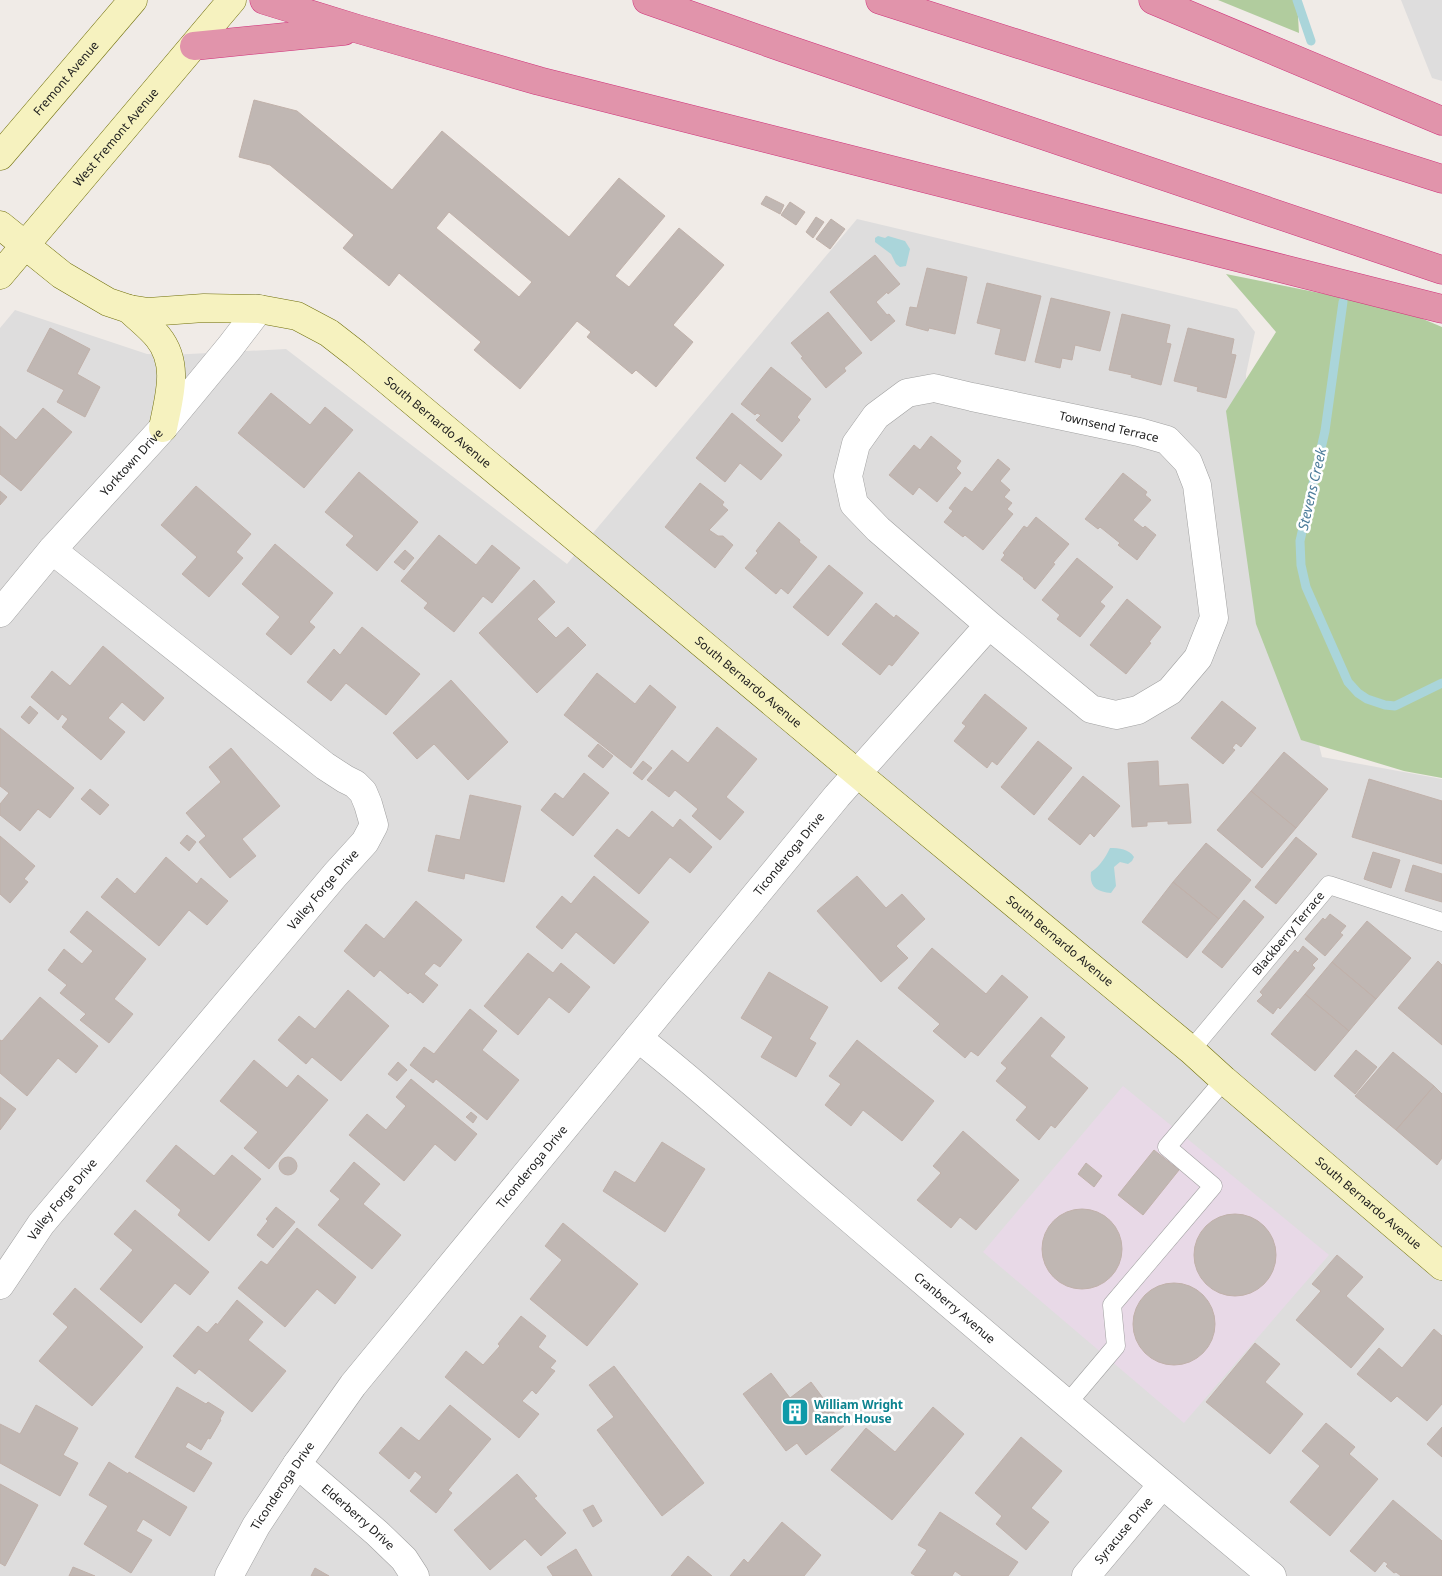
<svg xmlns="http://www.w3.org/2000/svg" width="1442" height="1576" viewBox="0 0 1442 1576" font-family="'Noto Sans',sans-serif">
	<rect width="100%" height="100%" fill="#f0ebe7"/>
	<path fill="#dedddd" d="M1401,0H1442V81L1432,78Z
		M857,219L1237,309L1255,332L1246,374L1248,460L1322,757L1442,779V1576H0V328L15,310L147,354L170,355L286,349L567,564Z"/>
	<path fill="#e8d9e7" d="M1123,1086L1329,1255L1184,1423L983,1252Z"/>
	<path fill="#b1cc9e" d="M1218,0H1297L1299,33Z
		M1226,274L1399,309L1442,327V778L1404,771L1301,740L1256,624L1226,411L1276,332Z"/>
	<path fill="#aad5da" d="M878,236L885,238L888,236L905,241L910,249L906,266L900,267L896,264L891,254L875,242V238Z
		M1110,848C1119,848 1129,849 1134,857L1132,861L1128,864L1120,862L1114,867L1116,886L1111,893C1097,892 1089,887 1091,872C1100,866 1105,858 1110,848Z"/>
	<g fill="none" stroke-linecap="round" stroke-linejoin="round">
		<path stroke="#aad5da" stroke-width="9" d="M1297,0L1311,41
			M1343,302L1325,431L1300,541L1301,565L1306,587L1348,682L1358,693L1367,699L1385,705L1395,706L1442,683"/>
	</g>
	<path fill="#c0b7b3" stroke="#c0b1aa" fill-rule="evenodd" d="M254,100L297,111L392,190L442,131L569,237L619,178L665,216L615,276L629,287L679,228L724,265L673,325L693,342L656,387L636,370L632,374L587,337L591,332L577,321L520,389L474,350L481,342L399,273L389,286L343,248L354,235L270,165L239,157ZM449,212L532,282L519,297L436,228Z
		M766,196L784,205L780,214L761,204Z
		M790,202L805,212L796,225L781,215Z
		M816,217L824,222L813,238L806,232Z
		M831,219L845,229L830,249L816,239Z
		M875,255L900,284L888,294L887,292L876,302L887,315L889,314L895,321L871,341L830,292Z
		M927,268L967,277L955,334L929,328L928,331L906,325L910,307L917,308Z
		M987,283L1041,296L1025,361L995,354L1001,329L977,323Z
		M1051,298L1110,312L1100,351L1075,345L1072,360L1062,358L1060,368L1035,362Z
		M828,312L862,353L844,368L846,371L826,388L801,358L803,357L791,343Z
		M1122,314L1170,325L1166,343L1171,344L1161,385L1131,377L1132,375L1109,370Z
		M50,328L90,349L77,374L100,387L85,417L57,402L64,390L27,371Z
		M1188,328L1234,339L1231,354L1236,355L1226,398L1197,391L1198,387L1174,381Z
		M771,367L811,399L797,417L800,420L782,442L756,420L761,415L757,413L755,415L741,404Z
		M271,393L310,425L325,407L353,430L304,488L238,433Z
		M43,408L72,432L21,491L0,474V426L16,440Z
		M732,413L782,455L761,480L740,463L725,482L696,458Z
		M931,436L961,461L956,468L961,473L937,502L919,487L913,495L889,475L914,445L920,450Z
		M998,459L1010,469L1000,481L1010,490L1004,497L1012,503L1007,509L1013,514L983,550L965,535L963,537L944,522L953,511L949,508L965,487L972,492Z
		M359,472L418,522L377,571L346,545L354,536L325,512Z
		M1123,473L1147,492L1145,495L1151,500L1133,520L1143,528L1145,526L1156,535L1137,560L1118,545L1120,543L1100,527L1098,529L1085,519Z
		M700,483L724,502L722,505L728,510L709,530L718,536H723L733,545L715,568L665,527Z
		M196,486L251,534L236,552L243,558L209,597L182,574L197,557L161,525Z
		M0,491L7,497L0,505Z
		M1036,517L1069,544L1053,563L1055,564L1035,589L1023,579L1024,578L1001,560L1005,555L1003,553L1024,526L1027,528Z
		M779,522L800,540L799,542L817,557L788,594L781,588L776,594L745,568L758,553L756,551Z
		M439,535L476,565L492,545L520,568L492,603L483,596L454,632L424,608L428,603L401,581Z
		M275,544L333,593L309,622L315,627L291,655L266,634L280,617L242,584Z
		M405,550L414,558L404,570L394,562Z
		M1077,558L1113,587L1100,602L1105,606L1080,637L1057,619L1060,615L1042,600Z
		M829,565L863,593L828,636L793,607Z
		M534,580L555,602L537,619L556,638L568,627L586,645L537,693L479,633Z
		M1127,599L1161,627L1149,642L1151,643L1126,674L1090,645Z
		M876,603L894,618L896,615L919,633L892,666L889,664L880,675L842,644Z
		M362,627L420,674L386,715L346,683L331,701L307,682L334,649L340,655Z
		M103,646L164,698L144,721L122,702L108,718L125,732L101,760L62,727L68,719L62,714L58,720L31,697L52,671L70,686Z
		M597,673L635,704L650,685L676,707L631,768L564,715Z
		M451,680L508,742L468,780L434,744L417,759L393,733Z
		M985,694L1027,728L997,765L992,761L987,768L954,741L966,726L962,723Z
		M1222,701L1256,728L1241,747L1236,743L1232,748L1235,750L1223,764L1191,738Z
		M30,706L38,713L29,724L21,717Z
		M717,727L757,759L726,797L744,812L720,840L692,816L698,809L675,790L669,797L647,780L672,750L688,763Z
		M0,728L74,788L50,818L38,809L20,831L0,815V804L9,793L0,786Z
		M1038,741L1072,768L1034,815L1001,787Z
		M598,744L613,756L603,768L588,756Z
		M231,748L280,806L242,839L256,856L230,878L199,842L206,836L186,813L221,782L209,767Z
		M1284,752L1328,789L1296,828L1251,791Z
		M643,761L652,768L642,780L633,773Z
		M1158,761L1159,786L1188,784L1191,823L1168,824V821L1147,822V826L1132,827L1128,763Z
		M584,773L609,793L573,836L541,810L555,793L563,799Z
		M1083,776L1120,806L1094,837L1090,833L1080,845L1048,819Z
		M1369,779L1442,801V864L1352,837Z
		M90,789L109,805L100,815L81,799Z
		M1251,791L1296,828L1262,868L1217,830Z
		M470,795L521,806L504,882L465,873L464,879L428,871L436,835L460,840Z
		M652,811L673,828L680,819L712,847L690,873L670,857L639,894L594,856L617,829L629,838Z
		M187,835L196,842L189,851L180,843Z
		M0,836L35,866L24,879L28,882L10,903L0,894Z
		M1296,837L1317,854L1276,904L1255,887Z
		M1206,843L1251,880L1219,919L1173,882Z
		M1373,852L1400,860L1391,888L1364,879Z
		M166,857L197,884L201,878L228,901L207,925L189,910L159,946L101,897L117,878L135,894Z
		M1413,865L1442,874V902L1405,891Z
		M594,876L649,922L614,964L576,932L562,949L536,927L562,896L571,904Z
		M857,876L886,908L902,894L925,919L896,946L908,958L881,982L817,911Z
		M1173,882L1219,919L1187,958L1142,922Z
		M1244,900L1264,917L1222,968L1202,952Z
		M416,901L462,940L440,967L434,963L424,974L438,985L423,1003L410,992L408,994L380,970L374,977L344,951L366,924L384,939Z
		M87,911L146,959L114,999L133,1014L109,1043L80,1020L86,1014L60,993L67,985L48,970L64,949L82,964L93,951L70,932Z
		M1330,914L1346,926L1340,933L1343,935L1325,956L1305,939L1323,918L1325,920Z
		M1367,921L1411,958L1376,999L1332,962Z
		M1303,946L1318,959L1312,965L1315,968L1280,1009L1278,1007L1273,1014L1257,1001L1263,995L1260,992L1295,950L1298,953Z
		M932,948L986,994L1002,975L1028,997L978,1056L971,1051L965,1058L933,1031L940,1024L898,988Z
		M528,953L553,973L561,963L590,987L569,1013L549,997L518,1035L484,1006Z
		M1438,961L1442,965V1045L1398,1008Z
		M1332,962L1376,999L1349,1031L1305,994Z
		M769,972L828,1007L809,1039L816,1043L796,1077L761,1057L773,1037L741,1018Z
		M348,990L389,1026L341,1081L312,1057L306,1064L278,1040L299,1016L315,1029Z
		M1305,994L1349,1031L1315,1071L1271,1034Z
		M40,997L98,1046L76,1073L58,1058L27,1096L0,1073V1040L2,1041Z
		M470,1009L497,1031L482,1050L519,1080L487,1120L436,1079L433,1083L410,1065L424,1047L434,1054Z
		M1041,1017L1065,1037L1050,1056L1088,1088L1055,1128L1051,1125L1039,1140L1016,1120L1027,1107L996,1081L1007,1068L1001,1063Z
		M857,1040L934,1101L902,1141L863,1110L851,1126L825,1105L841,1084L829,1076Z
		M1356,1050L1377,1067L1355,1094L1334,1076Z
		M1393,1052L1434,1086L1396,1130L1355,1096Z
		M254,1060L287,1088L298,1075L328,1100L269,1169L244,1148L258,1132L220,1101Z
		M398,1062L407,1070L397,1081L388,1074Z
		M411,1079L477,1134L455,1161L435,1144L404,1181L349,1135L367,1114L386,1130L406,1106L396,1097Z
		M1434,1086L1442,1094V1158L1437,1165L1396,1130Z
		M0,1097L16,1109L0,1130Z
		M471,1112L477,1117L473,1123L466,1117Z
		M963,1131L1019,1180L976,1230L960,1217L951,1228L917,1200L941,1173L933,1166Z
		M662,1142L705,1169L665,1232L603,1191L615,1171L635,1183Z
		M176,1145L214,1176L232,1155L261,1179L209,1241L178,1215L181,1210L146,1181Z
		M1154,1150L1179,1170L1143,1215L1118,1195Z
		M279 1166a9 9 0 1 1 18 0a9 9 0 1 1-18 0Z
		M354,1162L380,1184L363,1204L401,1235L372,1269L318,1225L340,1199L330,1191Z
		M1086,1163L1102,1176L1094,1187L1078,1174Z
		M276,1207L295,1222L273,1248L257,1235L268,1221L266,1219Z
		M1042 1249a40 40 0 1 1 80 0a40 40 0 1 1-80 0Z
		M135,1210L209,1272L190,1295L175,1283L141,1323L100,1289L133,1250L114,1234Z
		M1194 1255a41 41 0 1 1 82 0a41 41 0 1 1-82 0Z
		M563,1223L638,1284L587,1346L530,1299L562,1260L545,1246Z
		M297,1228L356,1277L335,1304L317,1289L285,1327L238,1288L261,1261L267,1265Z
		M1337,1255L1363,1277L1346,1296L1384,1329L1351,1368L1296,1320L1321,1291L1312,1284Z
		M1133 1324a41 41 0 1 1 82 0a41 41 0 1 1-82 0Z
		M75,1288L143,1347L92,1406L39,1361L68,1327L53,1314Z
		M237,1300L263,1322L248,1340L286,1371L252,1412L199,1369L195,1374L173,1356L198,1326L207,1333L216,1323L217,1325Z
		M521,1316L546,1336L538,1347L556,1361L550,1368L555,1371L536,1394L532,1390L522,1401L539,1414L519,1438L445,1377L466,1351L483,1365L500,1346L498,1344Z
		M1434,1329L1442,1336V1404L1427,1421L1397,1396L1391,1402L1357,1374L1379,1348L1402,1368Z
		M1255,1343L1280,1364L1265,1382L1303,1414L1270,1454L1206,1402Z
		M614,1366L704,1483L662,1516L597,1430L614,1417L589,1385Z
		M771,1373L790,1398L811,1382L844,1426L806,1455L797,1443L786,1451L743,1394Z
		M177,1387L206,1404L208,1402L224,1412L220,1419L221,1420L210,1439L208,1438L201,1450L188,1442L185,1447L212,1463L194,1492L135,1457Z
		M36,1405L78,1428L63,1455L78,1463L60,1496L0,1463V1424L20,1434Z
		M450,1405L491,1439L448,1490L452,1493L436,1513L410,1491L422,1477L415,1471L409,1479L379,1453L401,1427L419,1441Z
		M933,1407L964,1434L892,1520L831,1470L866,1428L895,1452Z
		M1326,1423L1355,1447L1349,1454L1378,1479L1330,1536L1290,1502L1320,1466L1302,1451Z
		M1442,1427V1457L1427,1444Z
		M1021,1437L1062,1471L1031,1508L1049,1522L1026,1550L996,1524L1002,1516L975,1493Z
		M109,1462L128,1474L129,1472L187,1507L170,1536L143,1519L136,1531L152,1540L131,1573L84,1544L108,1506L89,1495Z
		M517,1474L537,1496L534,1498L566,1533L541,1556L525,1539L490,1570L454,1530Z
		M0,1484L38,1505L5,1566L0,1563Z
		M1393,1500L1442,1541V1576H1401L1396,1572L1394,1573L1386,1566L1388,1564L1384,1561L1375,1572L1350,1551Z
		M593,1505L602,1521L593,1527L583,1510Z
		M940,1512L1018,1562L1008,1576H962L955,1571L952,1576H916L911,1573L927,1550L918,1545Z
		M782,1522L821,1555L804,1576H730L744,1559L748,1563Z
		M576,1549L592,1576H553L547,1567Z
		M688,1556L712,1576H671Z
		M73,1567L95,1576H69Z
		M315,1568L329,1576H311Z"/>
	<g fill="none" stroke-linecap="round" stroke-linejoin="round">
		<g stroke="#a1a1a1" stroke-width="19">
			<g id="lane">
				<path id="s1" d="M1191,1050L1329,885L1442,922"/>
				<path d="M1067,1404L1116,1346L1112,1305L1213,1186L1167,1147L1224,1080"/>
			</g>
		</g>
		<g stroke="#a1a1a1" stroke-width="29">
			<g id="street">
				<path id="s2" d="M0,613L52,550L163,428L230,347L259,309"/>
				<path id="s3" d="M638,1038C706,1091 769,1150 835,1206C980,1330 1125,1454 1272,1576"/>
				<path id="s4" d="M0,1285L41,1224L335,875L365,842L374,825L368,804L363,792L355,784L345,779L325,766L52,550"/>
				<path id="s5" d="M297,1464L377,1533L404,1559L415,1576"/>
				<path id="s6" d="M229,1576L256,1526L297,1464L353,1385L837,796L989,625L1091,709L1116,715L1138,710L1170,691L1198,658L1214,618L1197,485L1188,462L1167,440L1139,432L972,397L934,388L907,393L876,416L856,444L848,476L854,504L878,529L989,625"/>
				<path id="s7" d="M1086,1576L1162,1485"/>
			</g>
		</g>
		<g stroke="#71700c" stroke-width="29">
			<g id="secondary">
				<path id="s8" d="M0,156L133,0"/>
				<path id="s9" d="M0,225L62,275L108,302L129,309L148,312L204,308L259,309L297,316L329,333L356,354L858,774L1191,1050L1224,1080L1442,1266"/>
				<path id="s10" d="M0,275L232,0"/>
				<path d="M129,309C138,318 150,327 158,337C180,364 169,397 163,428"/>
			</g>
		</g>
		<g stroke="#cf327a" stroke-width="29">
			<path id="highway" d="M264,0L358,29L539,81L1442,309
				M647,0L784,48L1442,270
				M880,0L1442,179
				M1153,0L1442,121
				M194,46L344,31"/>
		</g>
		<use href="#lane" stroke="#fff" stroke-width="18"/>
		<use href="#street" stroke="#fff" stroke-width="28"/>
		<use href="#secondary" stroke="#f6f2bf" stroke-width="28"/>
		<use href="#highway" stroke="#e194ab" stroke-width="28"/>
	</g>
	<defs>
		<g id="building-square" transform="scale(1.4375)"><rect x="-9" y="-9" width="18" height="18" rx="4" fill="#0f9aa8" stroke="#fff"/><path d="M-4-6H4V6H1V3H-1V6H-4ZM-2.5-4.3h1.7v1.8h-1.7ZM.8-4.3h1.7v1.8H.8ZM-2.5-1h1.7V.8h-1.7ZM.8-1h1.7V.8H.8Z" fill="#fff"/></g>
	</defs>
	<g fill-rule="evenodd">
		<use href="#building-square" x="795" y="1412"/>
	</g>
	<g text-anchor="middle" stroke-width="5" stroke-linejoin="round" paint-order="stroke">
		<g font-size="12" fill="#202020" stroke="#fff">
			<text dy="4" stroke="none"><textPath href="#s8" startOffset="102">Fremont Avenue</textPath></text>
			<text dy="4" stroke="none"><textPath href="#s10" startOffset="180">West Fremont Avenue</textPath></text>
			<text dy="4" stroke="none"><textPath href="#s9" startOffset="501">South Bernardo Avenue</textPath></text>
			<text transform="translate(1109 427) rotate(13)" y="4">Townsend Terrace</text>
			<text dy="4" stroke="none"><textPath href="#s2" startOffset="200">Yorktown Drive</textPath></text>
			<text dy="4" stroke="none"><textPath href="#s9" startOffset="906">South Bernardo Avenue</textPath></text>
			<text dy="4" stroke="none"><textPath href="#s6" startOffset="915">Ticonderoga Drive</textPath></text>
			<text dy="4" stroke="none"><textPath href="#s4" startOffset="511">Valley Forge Drive</textPath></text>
			<text dy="4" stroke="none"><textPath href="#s1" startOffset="152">Blackberry Terrace</textPath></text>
			<text dy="4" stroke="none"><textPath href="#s9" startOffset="1311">South Bernardo Avenue</textPath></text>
			<text dy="4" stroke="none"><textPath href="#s6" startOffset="510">Ticonderoga Drive</textPath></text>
			<text dy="4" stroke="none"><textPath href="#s4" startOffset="106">Valley Forge Drive</textPath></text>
			<text dy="4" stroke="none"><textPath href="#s9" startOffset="1716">South Bernardo Avenue</textPath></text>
			<text dy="4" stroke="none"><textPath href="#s3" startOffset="416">Cranberry Avenue</textPath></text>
			<text dy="4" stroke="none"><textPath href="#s6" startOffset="105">Ticonderoga Drive</textPath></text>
			<text dy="4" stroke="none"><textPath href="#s5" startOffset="81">Elderberry Drive</textPath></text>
			<text dy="4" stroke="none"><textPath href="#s7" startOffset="59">Syracuse Drive</textPath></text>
		</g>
		<g font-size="12" font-weight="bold" fill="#0d838f" stroke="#fff" text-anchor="start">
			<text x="814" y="1409">William Wright<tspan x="814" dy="14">Ranch House</tspan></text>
		</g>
		<g font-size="14" font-style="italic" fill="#4c7c9a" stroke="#fff">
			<text transform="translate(1312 489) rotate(-77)" y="5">Stevens Creek</text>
		</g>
	</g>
</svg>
